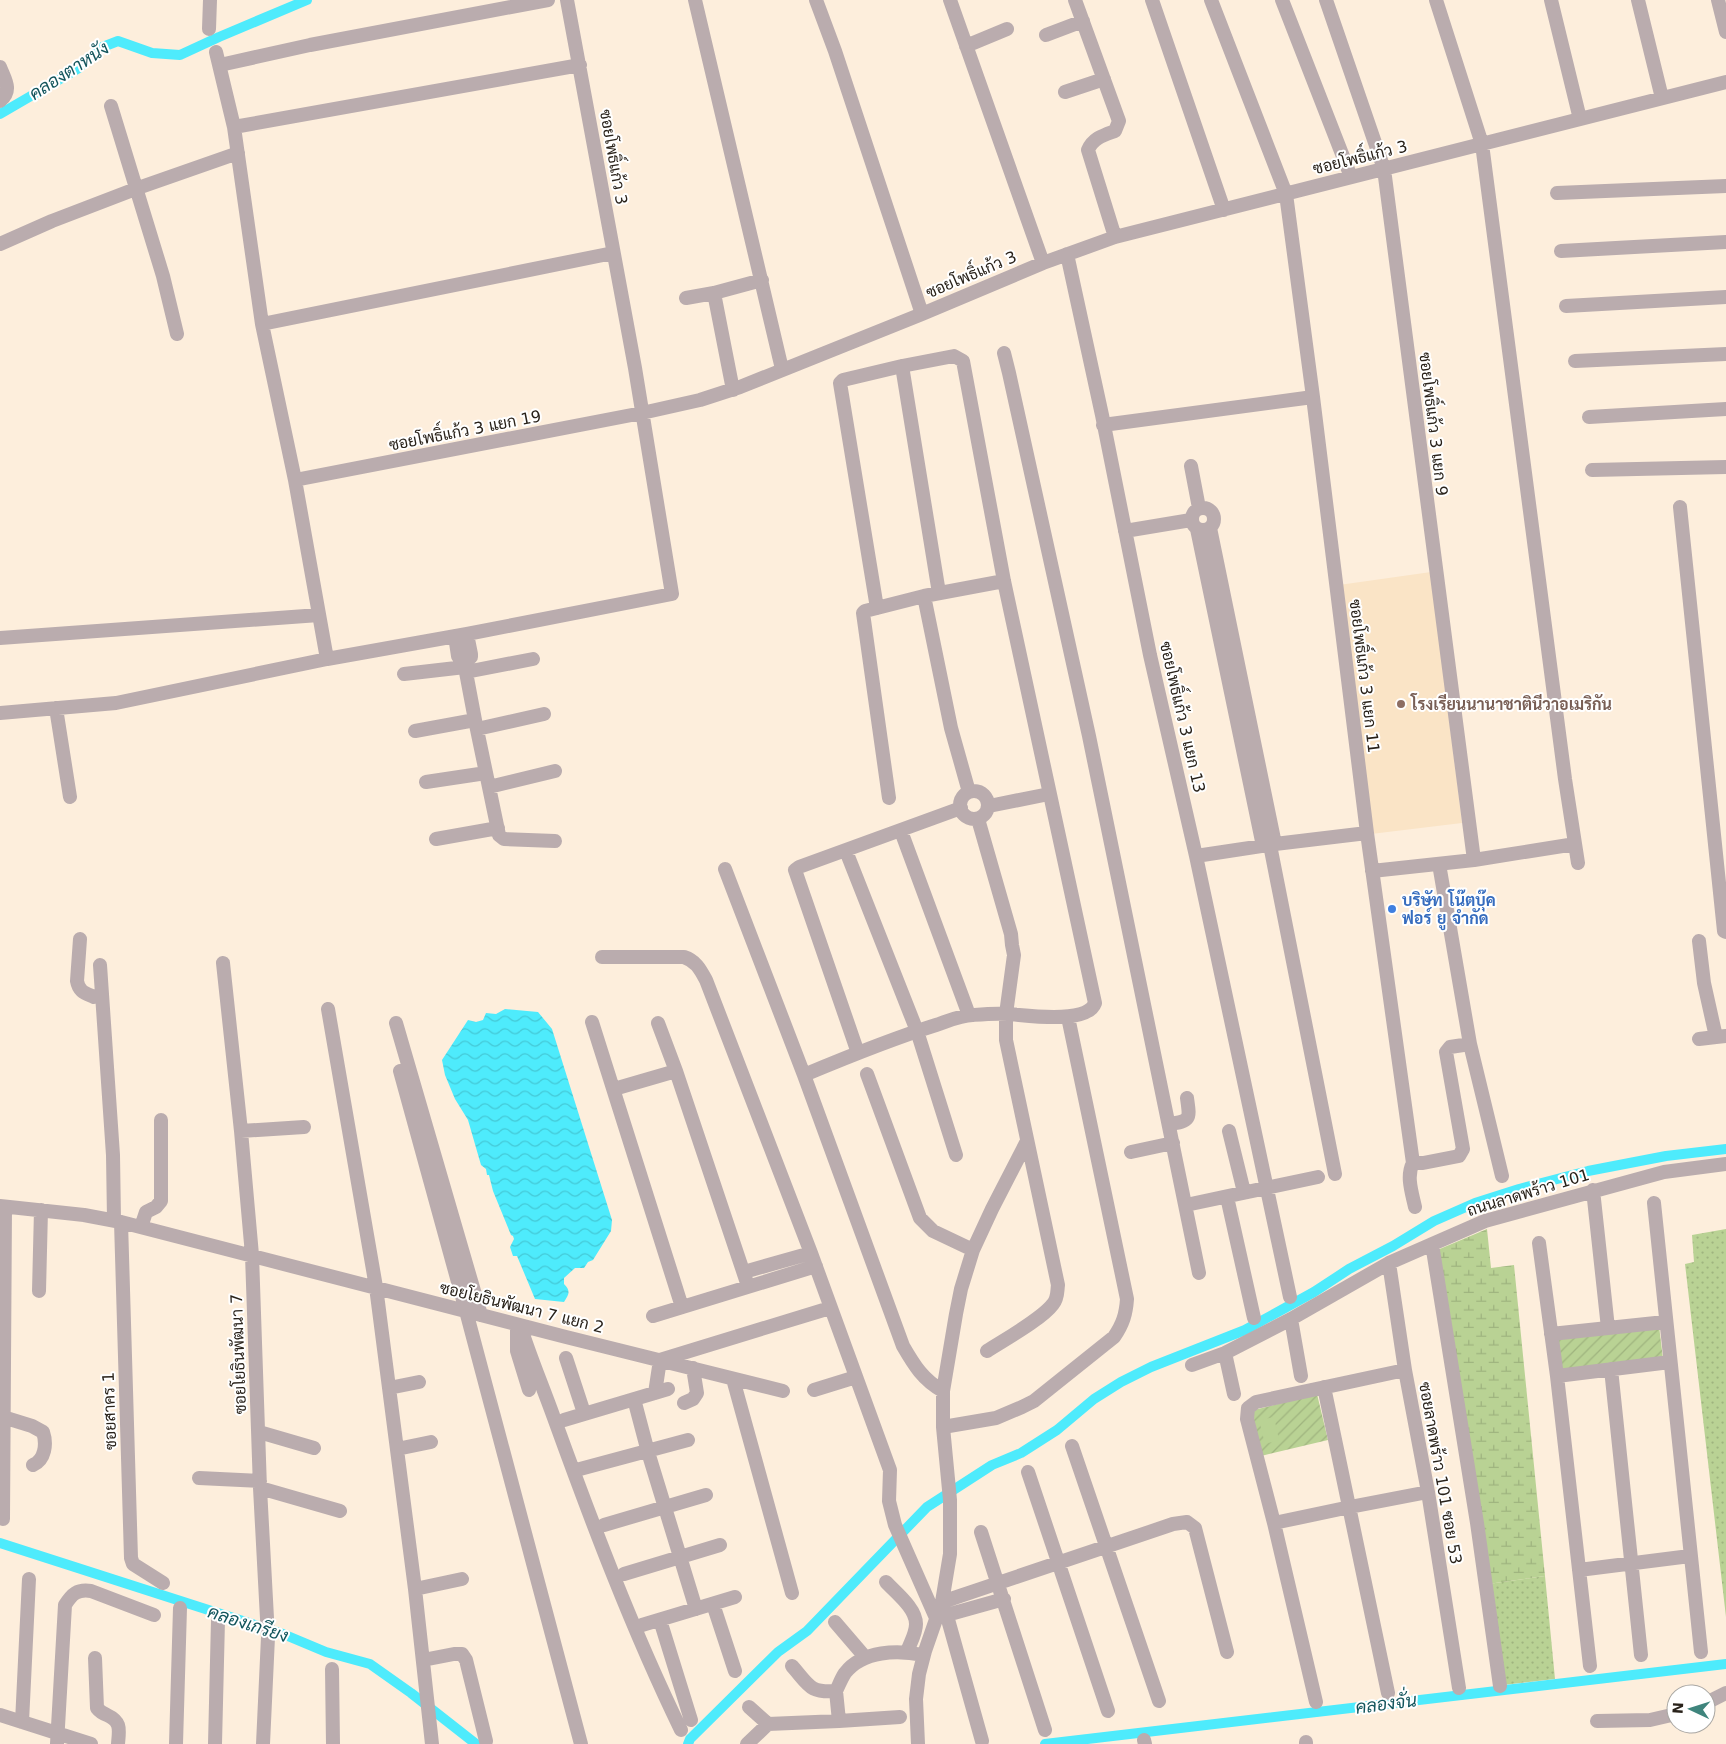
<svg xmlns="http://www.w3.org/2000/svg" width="1726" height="1744" viewBox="0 0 1726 1744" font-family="'DejaVu Sans',Sarabun,sans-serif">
	<defs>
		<pattern id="grass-dots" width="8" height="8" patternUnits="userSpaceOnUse" patternTransform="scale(1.25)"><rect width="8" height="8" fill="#b9d294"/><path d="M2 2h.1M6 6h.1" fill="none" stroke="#9fb47f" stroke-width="1.8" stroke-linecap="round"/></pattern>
		<pattern id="wetland-marsh" width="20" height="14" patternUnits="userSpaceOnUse" patternTransform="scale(1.25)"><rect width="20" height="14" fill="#b9d294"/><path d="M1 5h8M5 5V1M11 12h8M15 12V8" fill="none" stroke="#9fb47f"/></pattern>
		<pattern id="garden-furrows" width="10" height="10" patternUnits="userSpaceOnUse" patternTransform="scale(1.25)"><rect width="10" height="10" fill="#b9d294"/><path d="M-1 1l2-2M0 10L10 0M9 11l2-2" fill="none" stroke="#9fb47f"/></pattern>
		<pattern id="water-waves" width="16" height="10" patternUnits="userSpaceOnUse" patternTransform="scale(1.25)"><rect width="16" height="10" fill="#4eebfc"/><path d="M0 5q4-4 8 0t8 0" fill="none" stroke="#44c9d7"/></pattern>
	</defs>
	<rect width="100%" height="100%" fill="#fdeedc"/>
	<path fill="#fae4c6" d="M1431,572L1462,823L1371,834L1339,585Z"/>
	<path fill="url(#grass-dots)" d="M1726,1229V1617L1685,1264L1694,1262L1692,1235Z
		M1545,1576L1555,1679L1503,1685L1488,1584Z"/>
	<path fill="url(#wetland-marsh)" d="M1487,1229L1491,1268L1514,1265L1545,1576L1488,1584L1435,1251Z"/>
	<path fill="url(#garden-furrows)" d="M1659,1326L1663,1359L1559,1372L1555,1338Z
		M1317,1394L1328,1440L1261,1456L1250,1411Z"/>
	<path fill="#b9d294" d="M1274,1417L1279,1440L1265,1444L1259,1420Z"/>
	<path fill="url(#water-waves)" d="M505,1009L538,1012L552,1029L612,1220L611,1231L593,1260L588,1262L584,1268H575L564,1278V1284C571,1291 569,1294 564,1302L535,1299L517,1256H513L510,1247L514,1239L513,1236L511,1235L493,1191L489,1175H487L486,1169L481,1165L468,1120L455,1099L445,1075L442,1060L468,1020L476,1022L483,1020L486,1013L496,1014Z"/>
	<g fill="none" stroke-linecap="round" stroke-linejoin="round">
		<path stroke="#4eebfc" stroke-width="10" d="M0,114L79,68L100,48L118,41L152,53L180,55L219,37L307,0
			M0,1543L283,1634L326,1652L370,1664L411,1693L476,1744
			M688,1744L690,1739L778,1652L807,1631L927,1507L992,1465L1021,1453L1057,1430L1094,1399L1121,1382L1151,1367L1245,1330L1314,1292L1349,1269L1393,1246L1434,1221L1475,1203L1519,1189L1588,1171L1666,1156L1726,1149
			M1045,1744L1726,1664"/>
		<path stroke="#baacae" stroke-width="14" d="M695,0L782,369
			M816,0L835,51L922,314
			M950,0L1043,263
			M1075,0L1119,121L1115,131C1104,135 1093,138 1088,150L1115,237
			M1152,0L1224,210
			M1211,0L1286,194L1313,397L1367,833L1413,1163
			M1282,0L1351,177
			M1326,0L1384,169L1474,860
			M1436,0L1482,144L1565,779L1578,863
			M1551,0L1580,119
			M1638,0L1662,98
			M1718,0L1726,32
			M209,29L210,0
			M1046,35L1083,21
			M966,46L1007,29
			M216,52L234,127L262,324L295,480L327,659
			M220,65L310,45L548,0
			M0,67C5,80 13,90 0,101
			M1065,92L1104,79
			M111,106L163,276L177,334
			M234,127L580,65
			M1557,193L1726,186
			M0,244L52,221L138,188L238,153
			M1561,251L1726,242
			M1067,254L1102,415L1150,655L1196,856L1290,1297
			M714,293L733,390
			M686,298L714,293L762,280
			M1566,306L1726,297
			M262,324L613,253
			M1004,353L1009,373L1089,736L1199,1273
			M1575,361L1726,354
			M902,366L939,593
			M1589,417L1726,409
			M1103,425L1313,397
			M1191,466L1199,508
			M1592,470L1726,467
			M295,480L642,413L700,400L740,387L922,314L1043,263L1115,237L1726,82
			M1680,507L1724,931L1726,932
			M1192 519a11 11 0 1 1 22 0a11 11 0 1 1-22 0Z
			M1210,528L1275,844
			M1197,529L1263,846
			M1125,531L1191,520
			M924,596L951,728L969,792
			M455,636L458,656L465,667L475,720L499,835L504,839L555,841
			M0,638L319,615
			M464,663L471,657V654L467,634
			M466,672L533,659
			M404,674L465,667
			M56,708L70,797
			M0,713L116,703L327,659L467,634L672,594L635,368L567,0
			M477,729L544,714
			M415,731L475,720
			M426,782L486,773
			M489,787L555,771
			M960 805a14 14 0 1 1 28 0a14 14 0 1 1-28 0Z
			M889,798L863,613L865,611L924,596L1004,581
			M989,806L1049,794
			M978,819L1011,934L1012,945L1014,955L1006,1014V1040L1058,1285C1057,1292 1058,1298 1053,1304C1042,1319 1004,1340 987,1351
			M901,831L969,1015
			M436,839L498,828
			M1270,845L1335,1174
			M846,851L917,1031L956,1155
			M1196,856L1275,844L1367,833
			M725,869L804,1075L903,1346C914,1365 923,1380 943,1391
			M1372,871L1474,860L1575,844
			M80,939L77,981C79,992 85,993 94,997
			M1699,941L1704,983L1716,1037L1726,1036
			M602,957H684C696,961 700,969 706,980L811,1253L890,1470L889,1501L895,1525L936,1618L1004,1599
			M223,963L241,1131L252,1255L260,1488L268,1637L263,1744
			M100,965L113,1155L114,1220
			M328,1009L376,1287L415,1589L432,1744
			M592,1022L682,1307
			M396,1023L481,1315
			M658,1023L676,1071L748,1286
			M1699,1039L1716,1037
			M1470,1044L1502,1176
			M858,1053L795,870L799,867L961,808
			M400,1071L466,1311L581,1744
			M867,1074L920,1218L933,1231L973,1250
			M804,1075C847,1057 891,1039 936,1025C948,1021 961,1015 973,1015C985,1014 996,1013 1008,1014C1026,1015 1087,1025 1095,1003L1004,581L963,361L954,356L902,366L843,380L840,383L877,608
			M614,1089L676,1071
			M1169,1124C1191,1121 1190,1119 1187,1098
			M241,1131L304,1127
			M1229,1131L1244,1192
			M1131,1152L1173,1143
			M1413,1163H1423L1459,1156L1463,1149L1446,1052L1450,1047L1470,1044L1439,864
			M1413,1163C1406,1176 1412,1193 1415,1207
			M1593,1190L1608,1328
			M1227,1197L1254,1318
			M1654,1203L1701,1652
			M1186,1205L1318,1177
			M0,1206L84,1215L121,1222L566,1337L783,1391
			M121,1222L131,1558L133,1564L163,1583
			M141,1227L146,1212L156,1207L161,1201V1120
			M1539,1243L1557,1376L1590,1666
			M1432,1244L1477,1523L1500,1686
			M1389,1263L1405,1370L1428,1492L1459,1688
			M744,1272L811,1253
			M39,1291L41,1210
			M653,1316L816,1266
			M1291,1319L1301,1376
			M520,1325C530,1357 543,1387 554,1418C592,1523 632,1629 681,1730
			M517,1328V1351L529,1390
			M1551,1334L1665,1322
			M1225,1353L1234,1394
			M566,1358L584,1413
			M1192,1365L1225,1353L1291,1319L1389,1263L1485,1221L1664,1172L1726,1164
			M1611,1369L1641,1655
			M1557,1376L1670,1362
			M733,1379L792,1593
			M1324,1387L1388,1693
			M389,1388L419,1382
			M814,1390L856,1377
			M655,1393L660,1360L830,1308
			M634,1399L648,1452L696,1609
			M684,1403L693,1399L697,1393L693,1368
			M3,1417L32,1426L43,1432C47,1444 45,1460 33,1465
			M564,1420L668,1389
			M943,1427L996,1418L1022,1407L1034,1401L1114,1337C1123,1324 1126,1314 1127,1299L1068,1017
			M259,1432L314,1448
			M1072,1446L1159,1701
			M397,1449L431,1442
			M580,1469L688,1440
			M1028,1472L1108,1711
			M199,1478L260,1481
			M260,1488L340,1511
			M3,1519L5,1207
			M1274,1523L1350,1507L1428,1492
			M604,1525L706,1495
			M981,1532L1045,1730
			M1579,1570L1690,1556
			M624,1574L720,1545
			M886,1582C896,1593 916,1608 916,1624C916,1634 910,1643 907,1652
			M415,1589L462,1579
			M942,1602L1173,1524L1187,1522L1195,1528L1227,1652
			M713,1604L735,1671
			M947,1616L982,1741
			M660,1620L691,1720
			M835,1622L865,1657
			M642,1625L735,1597
			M95,1658L97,1708C100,1712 102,1713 107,1715C122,1722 119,1730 118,1744
			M423,1660L454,1654H462L466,1660L486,1741
			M792,1666C809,1685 809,1693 836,1691C839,1685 841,1679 845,1673C863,1650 898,1650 923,1655
			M332,1669L333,1744
			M1316,1702L1274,1523L1247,1419L1248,1408L1256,1402L1405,1370
			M1706,1703L1726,1693
			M749,1707L768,1724L839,1721L836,1691
			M0,1715L91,1744
			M839,1721L900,1717
			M1597,1721L1650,1720L1676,1714
			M22,1722L29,1579
			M1144,1740L1145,1744
			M1306,1742V1744
			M57,1744L65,1605C72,1594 77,1589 91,1591L154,1615
			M176,1744L180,1608
			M215,1744L218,1620
			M747,1744L768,1724
			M918,1744L916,1699L919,1674L925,1651L942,1602L950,1554V1500L943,1427V1391L956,1314L961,1289L973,1250L992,1209L1027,1141"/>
	</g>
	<circle fill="#8d6e63" stroke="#fff" stroke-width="2" cx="1401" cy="704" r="5"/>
	<circle fill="#3f7fe0" stroke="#fff" stroke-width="2" cx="1392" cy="909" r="5"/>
	<g text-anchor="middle" stroke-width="4" stroke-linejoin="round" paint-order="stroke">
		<g font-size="16" fill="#29221a" stroke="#fff">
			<text transform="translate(614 157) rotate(80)" y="6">ซอยโพธิ์แก้ว 3</text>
			<text transform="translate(1360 157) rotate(-14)" y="6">ซอยโพธิ์แก้ว 3</text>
			<text transform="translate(971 274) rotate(-23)" y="6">ซอยโพธิ์แก้ว 3</text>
			<text transform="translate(1434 424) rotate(83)" y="6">ซอยโพธิ์แก้ว 3 แยก 9</text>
			<text transform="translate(465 430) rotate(-11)" y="6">ซอยโพธิ์แก้ว 3 แยก 19</text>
			<text transform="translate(1365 676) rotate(83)" y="6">ซอยโพธิ์แก้ว 3 แยก 11</text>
			<text transform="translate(1183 717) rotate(77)" y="6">ซอยโพธิ์แก้ว 3 แยก 13</text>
			<text transform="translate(1528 1192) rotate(-17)" y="6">ถนนลาดพร้าว 101</text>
			<text transform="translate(522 1307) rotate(14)" y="6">ซอยโยธินพัฒนา 7 แยก 2</text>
			<text transform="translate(238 1354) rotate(-92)" y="6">ซอยโยธินพัฒนา 7</text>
			<text transform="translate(109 1411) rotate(-92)" y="6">ซอยสาคร 1</text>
			<text transform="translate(1441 1473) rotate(80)" y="6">ซอยลาดพร้าว 101 ซอย 53</text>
		</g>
		<g font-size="16" font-weight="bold" fill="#785e54" stroke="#fff" text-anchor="start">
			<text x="1411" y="710">โรงเรียนนานาชาตินีวาอเมริกัน</text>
		</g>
		<g font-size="16" font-weight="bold" fill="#366cbe" stroke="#fff" text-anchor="start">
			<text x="1402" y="906">บริษัท โน๊ตบุ๊ค<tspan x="1402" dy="18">ฟอร์ ยู จำกัด</tspan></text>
		</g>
		<g font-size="18" font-style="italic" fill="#13555c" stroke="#fff">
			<text transform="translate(69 71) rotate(-33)" y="6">คลองตาหนัง</text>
			<text transform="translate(248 1624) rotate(18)" y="6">คลองเกรียง</text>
			<text transform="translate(1386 1704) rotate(-7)" y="6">คลองจั่น</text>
		</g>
	</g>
	<g transform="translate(1691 1709) rotate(274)"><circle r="24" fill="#ffffff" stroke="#a9a7a3"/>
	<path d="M0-4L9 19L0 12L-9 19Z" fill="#3f857d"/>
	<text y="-8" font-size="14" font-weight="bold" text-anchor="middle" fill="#29221a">N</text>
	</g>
</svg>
